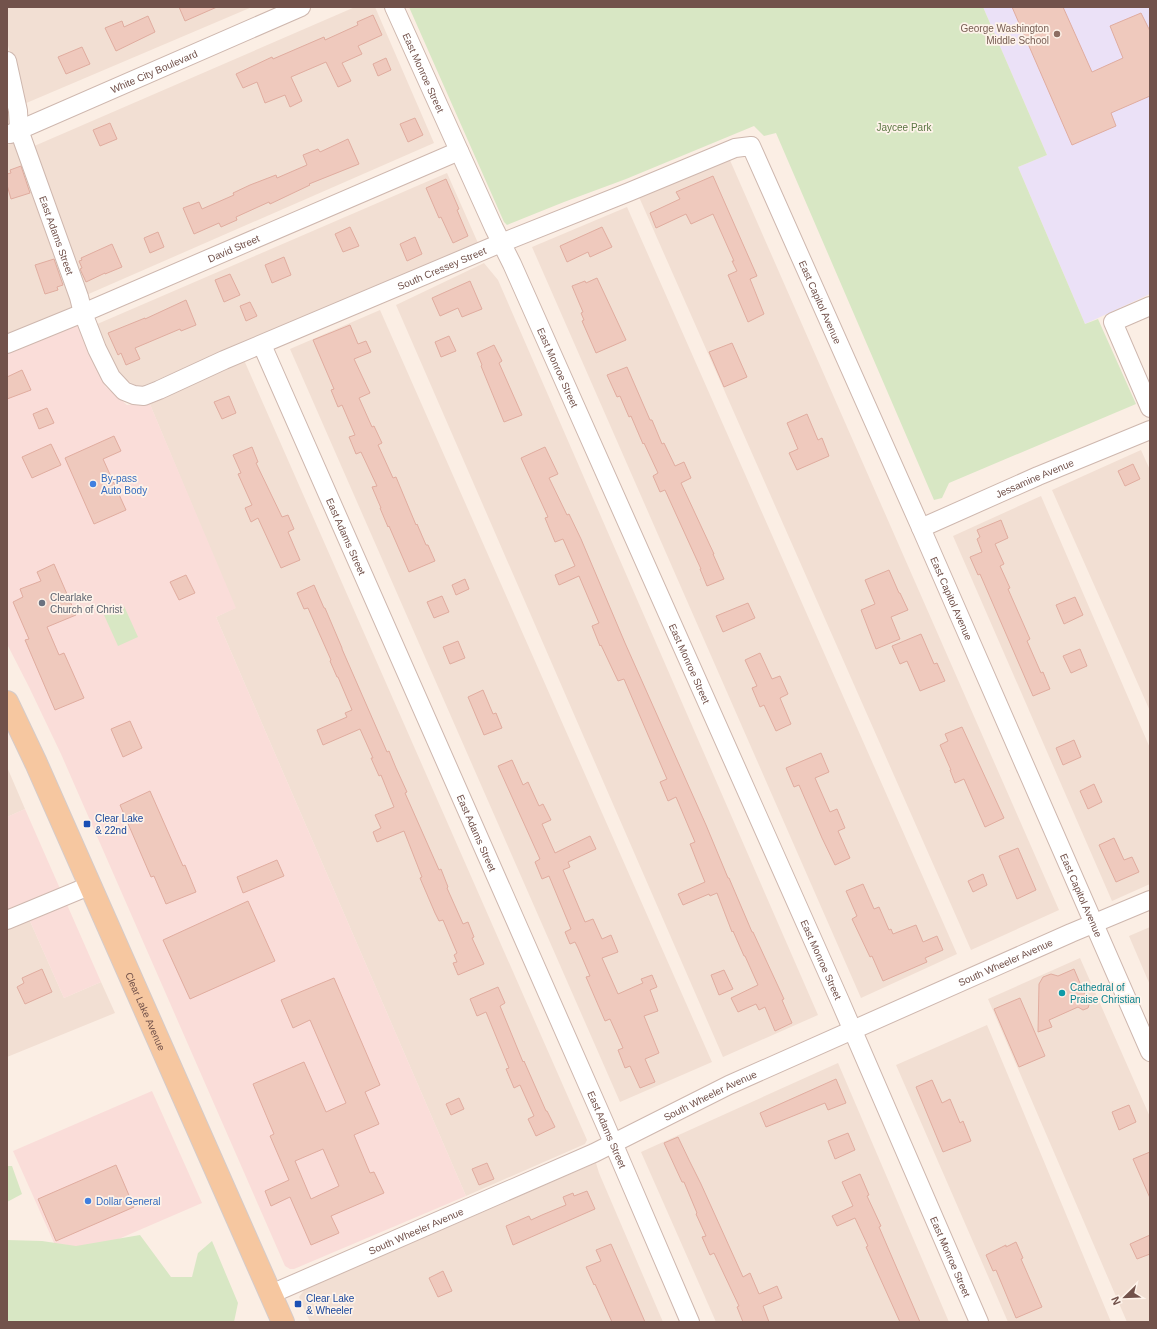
<svg xmlns="http://www.w3.org/2000/svg" width="1157" height="1329" viewBox="0 0 1157 1329" font-family="Helvetica,sans-serif">
	<rect width="100%" height="100%" fill="#fbeee4"/>
	<path fill="#f2dfd3" d="M7,7H252L24,104L7,42Z
		M355,7H375L434,143L84,296L32,147Z
		M16,141L76,308L7,337V145Z
		M729,158L1059,910L971,950L639,197Z
		M447,173L478,243L152,382L139,387L122,378L102,341L95,325Z
		M627,207L957,954L861,998L532,247Z
		M484,263L498,280L818,1015L723,1057L396,305Z
		M380,310L712,1062L620,1102L290,349Z
		M244,360L587,1140L585,1144L466,1196L216,617L235,608L149,402Z
		M1141,450L1150,470V711L1052,490Z
		M1041,496L1150,748V884L1112,901L953,536Z
		M7,767L25,809L7,817Z
		M22,903L64,998L101,982L115,1013L7,1057V910Z
		M1150,927V985L1129,936Z
		M1080,958L1150,1117V1322H1127L988,999Z
		M987,1025L1111,1322H1008L896,1065Z
		M838,1063L949,1322H716L641,1152Z
		M596,1163L599,1173L663,1322H310L299,1297L305,1289Z"/>
	<path fill="#faddd9" d="M78,324L106,387L127,405L149,402L236,608L216,617L466,1196L294,1269H290L285,1266L61,754L29,687L7,644V353Z
		M25,809L101,982L64,998L22,903L7,910V817Z
		M152,1091L202,1203L63,1263L13,1151Z"/>
	<path fill="#ebe1f7" d="M983,7H1150V294L1085,324L1018,167L1047,155Z"/>
	<path fill="#d8e7c4" d="M409,7H983L1047,155L1018,167L1085,324L1098,319L1136,404L949,483L942,498L934,500L776,133L764,136L754,126L626,179L564,202L507,225L504,222Z
		M124,606L138,637L118,646L104,615Z
		M7,1166H12L22,1194L7,1202Z
		M140,1235L171,1277H192L198,1253L212,1241L238,1303L234,1322H7V1240L42,1241L76,1246Z"/>
	<path fill="#efc9bd" stroke="#e0ac9f" fill-rule="evenodd" d="M179,7H217L185,21Z
		M1012,7H1063L1092,72L1123,58L1110,26L1141,13L1150,31V96L1111,113L1116,126L1072,145Z
		M373,15L382,35L358,46L362,54L342,63L351,81L338,87L326,62L291,77L302,101L290,107L285,95L265,103L257,82L243,88L236,74L272,57L273,59L324,37L325,40L358,25L357,22Z
		M148,16L155,32L116,51L105,28L122,21L124,27Z
		M82,47L90,64L66,74L58,57Z
		M386,58L391,70L378,76L373,64Z
		M415,118L423,135L408,142L400,124Z
		M110,123L117,139L100,146L93,130Z
		M348,139L359,164L309,184L310,185L270,204L269,202L236,217L237,220L221,227L219,223L194,234L183,208L199,202L202,209L234,195L233,193L250,185L276,175L277,178L307,165L303,155L318,149L320,152Z
		M21,166L30,193L11,199L7,185V174L11,173L10,170Z
		M713,176L757,276L750,279L764,314L748,322L728,275L737,271L732,261H734L713,214L691,224L686,214L656,228L650,213L680,199L676,192Z
		M446,179L459,209L457,210L468,236L453,243L441,217L439,218L426,188Z
		M350,227L359,246L343,252L335,234Z
		M602,227L612,247L590,257L588,252L567,262L560,246Z
		M158,232L164,247L150,253L144,238Z
		M415,237L422,254L407,261L400,244Z
		M112,244L122,267L105,274V273L86,282L80,269L82,268L79,261L82,260L81,258Z
		M284,257L291,275L272,283L265,265Z
		M54,259L63,285L57,287L58,290L45,294L35,265Z
		M230,274L240,295L224,302L215,280Z
		M597,278L626,340L596,353L582,321L584,320L581,313L583,312L572,286L585,281L586,283Z
		M470,281L482,309L462,317L458,308L440,316L432,298Z
		M186,300L196,325L181,331L180,329L135,348L140,359L126,365L121,353L118,355L108,333L145,318V319Z
		M250,302L257,316L246,321L240,306Z
		M350,325L358,344L366,341L371,352L354,359L370,393L359,398L372,427L374,426L382,443L378,445L393,478L396,477L416,525L417,524L426,545H428L435,561L409,572L389,526L388,527L380,508H381L372,487L377,486L361,452L356,454L349,437L355,435L342,405L338,407L331,390L334,389L313,340Z
		M449,336L456,351L441,357L435,342Z
		M732,343L747,377L724,387L709,352Z
		M494,345L502,361L499,363L522,415L504,422L481,366L482,365L477,353Z
		M627,367L650,420H652L662,444L664,443L675,466L684,462L691,478L681,483L714,554H713L724,579L707,586L700,569H701L665,490L660,492L653,476L658,473L644,443L643,444L631,416L629,417L620,396L617,397L607,375Z
		M22,370L31,390L7,399V377Z
		M229,396L236,413L222,419L214,402Z
		M47,408L54,423L39,429L33,414Z
		M807,414L818,440L822,438L829,456L797,470L789,453L798,449L787,423Z
		M114,436L121,451L103,459L126,510L94,524L65,458Z
		M51,444L61,465L32,478L22,457Z
		M252,447L258,462L256,463L282,517L288,515L294,529L288,532L300,560L281,568L258,518L251,522L245,508L252,505L238,474L241,473L233,455Z
		M545,447L558,474L549,478L567,515L569,514L581,539L625,643L706,825L728,878H729L752,932H753L784,999L782,1000L792,1023L775,1031L765,1007L759,1010L756,1004L738,1012L731,998L758,985L745,956H744L733,931L732,932L717,893L710,896L709,894L683,905L678,894L705,882L690,844L695,842L676,797L668,801L660,782L667,779L624,679L618,681L601,645L600,646L592,626L599,623L579,576L559,585L555,575L575,566L563,539L555,542L545,518L548,517L521,458Z
		M1133,464L1140,479L1125,486L1118,471Z
		M1001,520L1008,538L995,544L1004,564L1000,566L1010,588L1008,589L1030,639L1027,641L1041,673L1043,672L1050,689L1033,696L980,574L978,575L970,557L982,552L977,539L980,537L977,530Z
		M54,564L76,615L47,627L59,655L64,653L84,698L55,710L25,640L29,639L13,602L23,597L20,589L41,581L37,572Z
		M889,570L899,593H900L908,610L891,617L900,639L876,649L861,610L875,604L865,580Z
		M186,575L195,593L179,600L170,582Z
		M465,579L469,589L456,595L452,585Z
		M314,585L324,608H325L342,648V649L387,752L389,751L396,768L407,792L405,793L439,870L441,869L448,887L447,888L463,924L468,922L474,937L472,938L484,964L458,975L453,963L457,962L454,955L457,953L443,920L439,921L435,913L420,878L422,877L404,831L377,842L373,832L381,828L375,815L394,807L381,775L379,776L371,758H373L360,729L323,745L317,730L347,717L345,713L352,710L338,677H337L330,661L331,660L308,608L304,609L297,593Z
		M442,596L449,612L434,618L427,602Z
		M1075,597L1083,615L1064,624L1056,605Z
		M748,603L755,618L723,632L716,616Z
		M921,634L934,664L937,663L945,681L920,691L907,661L900,664L892,646Z
		M458,641L465,658L450,664L443,647Z
		M1080,649L1087,666L1071,673L1063,656Z
		M760,653L772,679L780,676L788,694L780,698L791,724L776,731L764,705L760,707L752,688L757,686L745,660Z
		M483,690L493,714L496,713L502,728L484,735L468,697Z
		M130,721L142,748L123,757L111,729Z
		M962,727L1004,818L985,827L964,779L955,783L950,770H951L940,745L948,741L945,734Z
		M1074,740L1081,757L1063,765L1056,748Z
		M821,753L829,772L815,778L830,812L837,809L845,828L838,831L850,858L835,865L822,838L799,785L794,787L786,768Z
		M512,760L523,785L528,782L539,806L543,804L551,820L542,824L555,853L590,836L596,849L568,862L570,867L563,870L585,922L593,919L602,939L611,935L618,952L602,958L618,994L643,983L641,979L652,975L657,987L650,990L658,1011L644,1016L659,1053L645,1059L655,1082L640,1088L630,1066L625,1068L618,1050L623,1048L610,1019L605,1021L586,977L590,976L578,948L575,942L570,944L565,932L571,929L549,876L542,879L535,862L540,859L498,766Z
		M1094,784L1102,802L1088,809L1080,791Z
		M150,791L183,866L185,865L196,892L166,904L154,876L151,877L120,805Z
		M1114,838L1124,860L1132,857L1139,872L1116,882L1099,845Z
		M1018,848L1036,890L1017,899L999,856Z
		M277,860L284,876L243,893L237,877Z
		M983,874L987,885L973,892L968,881Z
		M863,884L874,909L879,907L889,930L891,929L893,934L916,925L923,942L937,936L943,950L925,958L927,962L883,981L872,956L870,957L852,919L857,916L846,891Z
		M248,901L275,961L190,999L163,940Z
		M42,969L52,992L25,1004L17,987L24,983L22,978Z
		M1074,969L1085,995L1088,996L1090,1002L1088,1008L1083,1010L1078,1007L1049,1020L1052,1027L1038,1032L1039,984L1043,977L1051,974L1058,976Z
		M724,970L733,989L719,995L711,975Z
		M334,978L380,1085L365,1092L379,1124L354,1135L370,1173L374,1172L384,1193L331,1216L339,1233L311,1245L290,1197L271,1206L265,1191L289,1180L270,1136L274,1134L253,1084L304,1062L326,1112L346,1103L310,1020L293,1028L281,1000ZM323,1149L339,1186L311,1199L295,1161Z
		M498,987L505,1003L500,1006L523,1062L524,1061L546,1111H547L555,1127L536,1136L528,1119L534,1116L520,1085L514,1088L506,1069L509,1068L486,1012L477,1016L470,999Z
		M1020,998L1045,1056L1019,1067L994,1009Z
		M836,1079L846,1103L828,1110L825,1103L766,1127L760,1113Z
		M932,1080L942,1103L950,1099L960,1123L963,1121L971,1141L943,1152L916,1087Z
		M459,1098L464,1109L451,1115L446,1104Z
		M1129,1105L1136,1122L1119,1130L1112,1112Z
		M848,1133L855,1150L835,1159L828,1141Z
		M678,1137L689,1160L701,1184L743,1277L750,1273L759,1294L777,1286L782,1298L763,1306L769,1322H743L737,1307L739,1306L714,1253L710,1255L702,1237L706,1236L696,1214L697,1213L684,1182H682L664,1143Z
		M1150,1152V1198L1133,1159Z
		M487,1163L494,1179L479,1185L472,1169Z
		M116,1165L134,1207L56,1241L38,1199Z
		M860,1174L869,1195L867,1196L881,1226L879,1227L920,1322H900L866,1247L868,1246L855,1218L837,1226L832,1216L853,1206L842,1182Z
		M587,1191L595,1209L513,1245L506,1226L529,1216L531,1220L542,1215L566,1205L563,1197L573,1193L574,1196Z
		M1150,1235V1254L1137,1259L1130,1244Z
		M1016,1242L1023,1258L1021,1259L1042,1307L1016,1318L996,1270L993,1271L986,1255L1006,1245V1247Z
		M611,1244L626,1278L645,1322H612L595,1284L594,1285L586,1267L601,1261L596,1250Z
		M443,1271L452,1291L438,1297L429,1278Z"/>
	<g fill="none" stroke-linecap="round" stroke-linejoin="round">
		<g stroke="#ceb7ae" stroke-width="20">
			<g id="minor">
				<path id="s1" d="M394,7L494,228L512,264L840,1001L979,1322"/>
				<path id="s2" d="M7,61L18,111L19,130L79,297L83,313L97,349L111,377L124,391L134,395L144,396L159,390L224,360L501,243L629,192L735,148L751,146L921,528L1150,1052"/>
				<path id="s3" d="M10,134L301,7"/>
				<path d="M1150,306L1113,322L1150,408"/>
				<path id="s4" d="M7,344L83,313L459,151"/>
				<path id="s5" d="M262,345L605,1124L690,1322"/>
				<path id="s6" d="M921,528L1038,476L1150,430"/>
				<path d="M7,920L89,886"/>
				<path id="s7" d="M271,1294L594,1153L729,1085L1071,933L1150,900"/>
			</g>
		</g>
		<g stroke="#d5cbc9" stroke-width="24">
			<g id="major">
				<path id="s8" d="M7,702L36,763L283,1322"/>
			</g>
		</g>
		<use href="#minor" stroke="#fff" stroke-width="18"/>
		<use href="#major" stroke="#f6c7a0" stroke-width="22"/>
	</g>
	<circle fill="#8d6e63" stroke="#fef3ea" stroke-width="1.5" cx="1057" cy="34" r="4"/>
	<g fill="#3f7fe0" stroke="#fef3ea" stroke-width="1.5">
		<circle cx="93" cy="484" r="4"/>
		<circle cx="88" cy="1201" r="4"/>
	</g>
	<circle fill="#6b7280" stroke="#fef3ea" stroke-width="1.5" cx="42" cy="603" r="4"/>
	<g fill="#1a4fb4" stroke="#fef3ea" stroke-width="1.5">
		<rect x="83" y="820" width="8" height="8" rx="2"/>
		<rect x="294" y="1300" width="8" height="8" rx="2"/>
	</g>
	<circle fill="#0f9aa8" stroke="#fef3ea" stroke-width="1.5" cx="1062" cy="993" r="4"/>
	<g text-anchor="middle" stroke-width="3.5" stroke-linejoin="round" paint-order="stroke">
		<g font-size="10" fill="#785e54" stroke="#fef3ea" text-anchor="end">
			<text x="1049" y="32">George Washington<tspan x="1049" dy="12">Middle School</tspan></text>
		</g>
		<g font-size="10" fill="#72524b" stroke="#fef3ea">
			<text dy="4" stroke="none"><textPath href="#s3" startOffset="157">White City Boulevard</textPath></text>
			<text dy="4" stroke="none"><textPath href="#s1" startOffset="72">East Monroe Street</textPath></text>
			<text dy="4" stroke="none"><textPath href="#s2" startOffset="182">East Adams Street</textPath></text>
			<text dy="4" stroke="none"><textPath href="#s4" startOffset="246">David Street</textPath></text>
			<text dy="4" stroke="none"><textPath href="#s2" startOffset="698">South Cressey Street</textPath></text>
			<text dy="4" stroke="none"><textPath href="#s2" startOffset="1202">East Capitol Avenue</textPath></text>
			<text dy="4" stroke="none"><textPath href="#s1" startOffset="396">East Monroe Street</textPath></text>
			<text dy="4" stroke="none"><textPath href="#s6" startOffset="124">Jessamine Avenue</textPath></text>
			<text dy="4" stroke="none"><textPath href="#s5" startOffset="209">East Adams Street</textPath></text>
			<text dy="4" stroke="none"><textPath href="#s2" startOffset="1526">East Capitol Avenue</textPath></text>
			<text dy="4" stroke="none"><textPath href="#s1" startOffset="720">East Monroe Street</textPath></text>
			<text dy="4" stroke="none"><textPath href="#s5" startOffset="533">East Adams Street</textPath></text>
			<text dy="4" stroke="none"><textPath href="#s2" startOffset="1850">East Capitol Avenue</textPath></text>
			<text dy="4" stroke="none"><textPath href="#s1" startOffset="1044">East Monroe Street</textPath></text>
			<text dy="4" stroke="none"><textPath href="#s7" startOffset="806">South Wheeler Avenue</textPath></text>
			<text dy="4" stroke="none"><textPath href="#s8" startOffset="339">Clear Lake Avenue</textPath></text>
			<text dy="4" stroke="none"><textPath href="#s7" startOffset="482">South Wheeler Avenue</textPath></text>
			<text dy="4" stroke="none"><textPath href="#s5" startOffset="857">East Adams Street</textPath></text>
			<text dy="4" stroke="none"><textPath href="#s7" startOffset="158">South Wheeler Avenue</textPath></text>
			<text dy="4" stroke="none"><textPath href="#s1" startOffset="1368">East Monroe Street</textPath></text>
		</g>
		<g font-size="10" fill="#5c7744" stroke="#fef3ea">
			<text x="904" y="131">Jaycee Park</text>
		</g>
		<g font-size="10" fill="#366cbe" stroke="#fef3ea" text-anchor="start">
			<text x="101" y="482">By-pass<tspan x="101" dy="12">Auto Body</tspan></text>
			<text x="96" y="1205">Dollar General</text>
		</g>
		<g font-size="10" fill="#5b616d" stroke="#fef3ea" text-anchor="start">
			<text x="50" y="601">Clearlake<tspan x="50" dy="12">Church of Christ</tspan></text>
		</g>
		<g font-size="10" fill="#164399" stroke="#fef3ea" text-anchor="start">
			<text x="95" y="822">Clear Lake<tspan x="95" dy="12">&amp; 22nd</tspan></text>
			<text x="306" y="1302">Clear Lake<tspan x="306" dy="12">&amp; Wheeler</tspan></text>
		</g>
		<g font-size="10" fill="#0d838f" stroke="#fef3ea" text-anchor="start">
			<text x="1070" y="991">Cathedral of<tspan x="1070" dy="12">Praise Christian</tspan></text>
		</g>
	</g>
	<rect width="1157" height="1329" fill="none" stroke="#72524b" stroke-width="16"/>
	<g transform="translate(1125 1297) rotate(247)" stroke="#fef3ea" stroke-width="3" paint-order="stroke">
	<path d="M0-3L7 15L0 10L-7 15Z" fill="#72524b"/>
	<text y="-6" font-size="11" font-weight="bold" text-anchor="middle" fill="#72524b">N</text>
	</g>
</svg>
